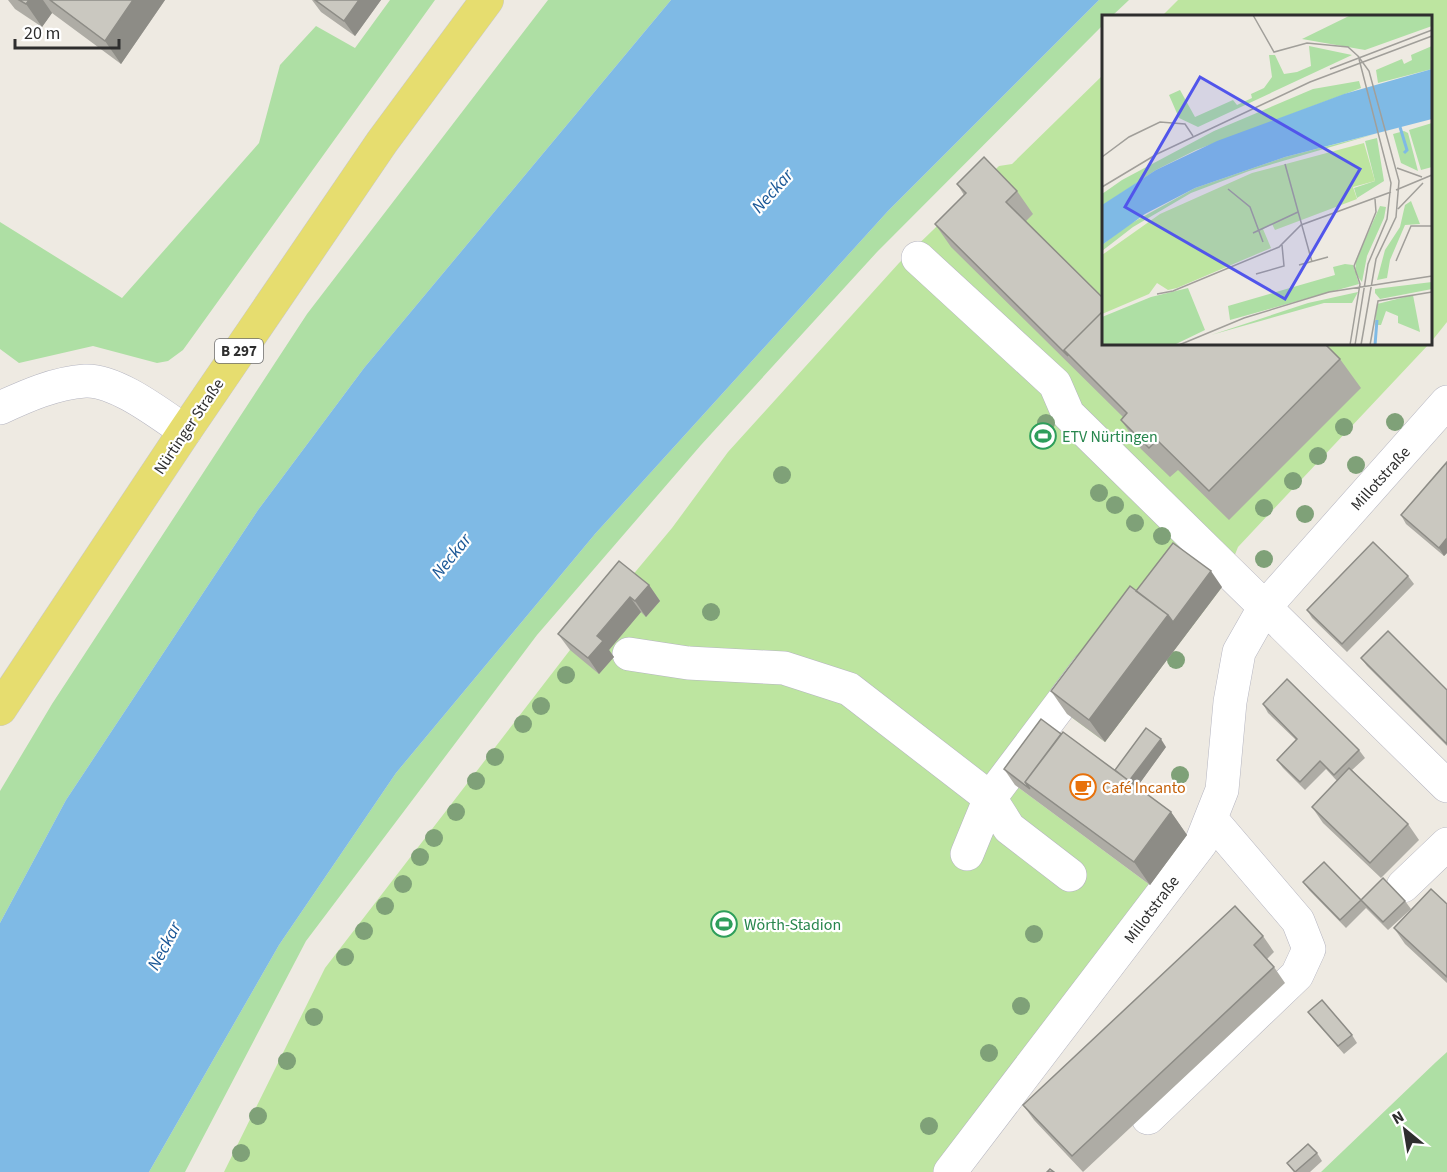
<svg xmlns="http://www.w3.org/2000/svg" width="1447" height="1172" viewBox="0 0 1447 1172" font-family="'Source Sans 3',sans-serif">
	<rect width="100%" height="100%" fill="#eeeae2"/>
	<path fill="#aedfa4" d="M390,0H435L183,350L168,361L157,363L93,346L19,363L0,349V222L122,298L259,143L280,65L316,26L355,48Z
		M548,0H671L364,368L258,510L66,800L0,923V791L52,704L307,314Z
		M1099,0H1129L1112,16H1104L1103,25L877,252L701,445L537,635L306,941L185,1172H149L279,945L396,773L595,534L888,211Z
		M1447,1052V1172H1321L1436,1062Z"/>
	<path fill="#bde5a0" d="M1178,0H1447V322L1431,342L1430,16H1162Z
		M1103,75L1104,344H1429L1238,547L1222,587L1105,742L1067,714L1015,785L1150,885L933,1172H224L325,968L570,650L672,528L728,452L899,263L999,166L1012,164Z"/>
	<path fill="#7fbae5" d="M671,0H1099L888,211L595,534L396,773L279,945L149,1172H0V923L66,800L258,510L364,368Z"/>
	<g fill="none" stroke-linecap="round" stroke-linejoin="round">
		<g stroke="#b5b5c0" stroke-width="34">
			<path id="minor" d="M918,258L1055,384L1068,414L1447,786
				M0,408C26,396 55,383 85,381C115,379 160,414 185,431
				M629,654L688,663L784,668L849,689L990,798L1009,828L1070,875
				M967,854L990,798L1088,668
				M1403,886L1447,844
				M1148,1118L1297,975L1309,949L1298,921L1211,819
				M950,1172L1201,843L1222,790L1230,702L1239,652L1264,608L1447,402"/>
		</g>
		<g stroke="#c9c9c9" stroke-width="34">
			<path id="major" d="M0,709L185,431L382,142L487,0"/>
		</g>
		<use href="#minor" stroke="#fff" stroke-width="33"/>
		<use href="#major" stroke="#e6dd6f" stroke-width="33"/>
	</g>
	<g fill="#7fa178">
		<circle cx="1395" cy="422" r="9"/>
		<circle cx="1046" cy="423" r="9"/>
		<circle cx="1344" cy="427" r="9"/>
		<circle cx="1318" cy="456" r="9"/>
		<circle cx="1356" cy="465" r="9"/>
		<circle cx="782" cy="475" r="9"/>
		<circle cx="1293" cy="481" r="9"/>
		<circle cx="1099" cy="493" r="9"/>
		<circle cx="1115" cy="505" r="9"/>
		<circle cx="1264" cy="508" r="9"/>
		<circle cx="1305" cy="514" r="9"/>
		<circle cx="1135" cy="523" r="9"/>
		<circle cx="1162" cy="536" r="9"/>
		<circle cx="1264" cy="559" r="9"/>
		<circle cx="711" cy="612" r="9"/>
		<circle cx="1176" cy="660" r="9"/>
		<circle cx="566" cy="675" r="9"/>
		<circle cx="541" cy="706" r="9"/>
		<circle cx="523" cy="724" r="9"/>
		<circle cx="495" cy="757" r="9"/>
		<circle cx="1180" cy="775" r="9"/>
		<circle cx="476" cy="781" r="9"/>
		<circle cx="456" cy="812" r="9"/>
		<circle cx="434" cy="838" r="9"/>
		<circle cx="420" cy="857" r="9"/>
		<circle cx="403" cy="884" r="9"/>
		<circle cx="385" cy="906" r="9"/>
		<circle cx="364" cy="931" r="9"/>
		<circle cx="1034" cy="934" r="9"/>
		<circle cx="345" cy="957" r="9"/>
		<circle cx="1021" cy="1006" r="9"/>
		<circle cx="314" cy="1017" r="9"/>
		<circle cx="989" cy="1053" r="9"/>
		<circle cx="287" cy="1061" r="9"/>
		<circle cx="258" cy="1116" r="9"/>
		<circle cx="929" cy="1126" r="9"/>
		<circle cx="241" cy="1153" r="9"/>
	</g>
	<path fill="#aeaca5" d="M8,0H165L121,64L52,13L42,27L15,9Z
		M312,0H381L355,36L321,12Z
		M957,184L1017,191L1033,214L1026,221L1104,344L1340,359L1361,388L1229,520L1178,470L1170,477L1141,449L1121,420L1123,417L951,247L935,224L964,195Z
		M1447,462V553L1444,556L1406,524L1401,515Z
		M1408,576L1414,584L1347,652L1312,618L1307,610Z
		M649,585L660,601L646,617L641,612L609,650L614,657L599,674L570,650L558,634Z
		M1222,587L1105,742L1067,714L1051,691L1136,591Z
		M1361,658L1447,690V746L1367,666Z
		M1263,704L1359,750L1365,758L1352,770L1408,824L1419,840L1381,878L1323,823L1312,807L1337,781L1326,769L1305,790L1283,768L1277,760L1296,740L1268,713Z
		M1061,734L1115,770L1166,747L1137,787L1171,812L1187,835L1150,885L1015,785L1004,769Z
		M1303,882L1361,900L1366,908L1346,928L1309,890Z
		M1361,900L1405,901L1411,909L1388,930L1366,908Z
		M1447,904V983L1405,944L1394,928Z
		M1263,936L1274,952L1267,959L1274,967L1285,983L1083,1172L1034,1120L1023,1105Z
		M1308,1012L1352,1035L1357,1043L1344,1054L1314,1020Z
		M1317,1153L1322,1161L1310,1172H1294L1287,1163Z"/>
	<path fill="#8d8c86" d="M29,0H43L52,13L42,27L26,4Z
		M133,0H165L121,64L105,41Z
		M359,0H381L355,36L344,21Z
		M1447,538V553L1444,556L1439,548Z
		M1211,571L1222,587L1105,742L1089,720L1168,615Z
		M649,585L660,601L646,617L635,601Z
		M630,597L641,612L609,650L614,657L599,674L588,658L597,636Z
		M1161,739L1166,747L1132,794L1126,785Z
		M1171,812L1187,835L1150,885L1134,862Z"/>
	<path fill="#cac8c0" stroke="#8d8c86" stroke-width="1.5" d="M19,0H29L26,4Z
		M50,0H133L105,41Z
		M315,0H359L344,21Z
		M984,157L1017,191L1006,202L1104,299V310L1064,350L1068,356L935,224L966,193L957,184Z
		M1104,310V344H1325L1340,359L1209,491L1157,440L1149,448L1121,420L1127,413L1064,350Z
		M1447,462V538L1439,548L1401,515Z
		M1373,542L1408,576L1342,644L1307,610Z
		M1173,543L1211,571L1173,622L1168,615L1136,591Z
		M619,561L649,585L635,601L630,597L597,636L603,641L588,658L558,634Z
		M1130,586L1168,615L1089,720L1051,691Z
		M1388,631L1447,690V744L1361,658Z
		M1287,679L1359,750L1334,775L1320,761L1300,782L1277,760L1297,739L1263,704Z
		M1041,719L1061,734L1025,782L1030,789L1004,769Z
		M1146,728L1161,739L1129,781L1115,770Z
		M1063,732L1171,812L1134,862L1025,782Z
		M1349,768L1408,824L1370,863L1312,807Z
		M1324,862L1361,900L1340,920L1303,882Z
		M1383,878L1405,901L1383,922L1361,900Z
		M1431,889L1447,904V977L1394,928Z
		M1235,906L1263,936L1254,945L1274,967L1072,1156L1023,1105Z
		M1322,1000L1352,1035L1338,1046L1308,1012Z
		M1308,1144L1317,1153L1295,1172L1287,1163Z
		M1050,1169L1054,1172H1047Z"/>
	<defs>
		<g id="stadium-ring" transform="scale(1.35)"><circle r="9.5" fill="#fff" stroke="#2e9e5b" stroke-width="1.5"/><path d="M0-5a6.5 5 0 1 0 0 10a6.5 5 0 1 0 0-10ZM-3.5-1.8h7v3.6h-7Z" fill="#2e9e5b"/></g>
		<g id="cafe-ring" transform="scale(1.35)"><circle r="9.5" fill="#fff" stroke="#e8710a" stroke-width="1.5"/><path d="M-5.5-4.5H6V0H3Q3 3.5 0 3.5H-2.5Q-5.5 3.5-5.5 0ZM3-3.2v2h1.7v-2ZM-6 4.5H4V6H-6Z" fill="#e8710a"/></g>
	</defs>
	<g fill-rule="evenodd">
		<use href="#stadium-ring" x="1043" y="436"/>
		<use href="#cafe-ring" x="1083" y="787"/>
		<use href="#stadium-ring" x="724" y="924"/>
	</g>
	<g text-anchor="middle" stroke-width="4.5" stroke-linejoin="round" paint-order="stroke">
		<rect fill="#fff" stroke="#6d6d6d" stroke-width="1.5" x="215" y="339" width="48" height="24" rx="4.5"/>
		<g font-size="15" font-weight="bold" fill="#2e2e2e">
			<text x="239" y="356">B 297</text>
		</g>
		<g font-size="16" fill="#2e2e2e" stroke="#fff">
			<text transform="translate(188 426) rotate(-56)" y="6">Nürtinger Straße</text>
			<text transform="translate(1380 478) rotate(-48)" y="6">Millotstraße</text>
			<text transform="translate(1151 909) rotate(-53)" y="6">Millotstraße</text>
		</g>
		<g font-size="16" fill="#27864d" stroke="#fff" text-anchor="start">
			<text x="1062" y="442">ETV Nürtingen</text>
			<text x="744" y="930">Wörth-Stadion</text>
		</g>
		<g font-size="16" fill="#c56008" stroke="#fff" text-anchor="start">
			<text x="1102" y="793">Café Incanto</text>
		</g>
		<g font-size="18" font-style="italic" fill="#1a5796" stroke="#fff">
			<text transform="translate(772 191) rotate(-48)" y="6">Neckar</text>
			<text transform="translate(451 556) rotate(-51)" y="6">Neckar</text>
			<text transform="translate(164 946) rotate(-62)" y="6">Neckar</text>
		</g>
	</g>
	<g transform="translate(1102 15)">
		<rect width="330" height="330" fill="#eeeae2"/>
		<path d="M249,0H330V11L263,35L200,24ZM207,31L250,40L96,112L77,103L67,80L78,75L93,102L131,85L135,90L150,83L149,79L162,73L170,62L167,40H173L182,59L195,57L209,51ZM330,31V54L276,68L274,55L300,44L302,49L310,45L309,40ZM257,66L259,73L94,135L54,155L0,191V179L20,165L112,116L211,74ZM330,108V152L319,155L307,115ZM302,116L306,118L316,156L299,148L291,119ZM273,119L147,156L89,178L31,212L0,236V230L26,210L93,173L183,142ZM275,123L282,166L255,183L252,173L273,166L263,126ZM309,186L318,209L303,210L288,245L285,263L275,265L283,235L298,212L303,190ZM278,191L284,192L282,203L265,241L260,267L253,258L254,245ZM243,249L251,250L257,269L128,305L126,291L233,260L231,252ZM330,267V274L278,284L273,278V274ZM86,273L103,315L72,330H0V302L49,282ZM256,277L250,288H222L109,320L206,288ZM311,280L318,317L296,308V301L284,296L279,310H273L275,289Z" fill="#aedfa4"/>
		<path d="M262,128L273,166L251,172L255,184L173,215L170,209L161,214L169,233L75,273L66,275L55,268L47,279L0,299V240L58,199L150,158Z" fill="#bde5a0"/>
		<path d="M330,54V104L183,142L93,173L43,199L0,230V190L54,155L115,126L242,79Z" fill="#7fbae5"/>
		<path fill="none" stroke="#7fbae5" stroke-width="3" d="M298,112L305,135L302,138M273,330L275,305"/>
		<path fill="none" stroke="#a19f9a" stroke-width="1.5" d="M151,0L172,37L205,28L246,32L256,41M256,41L267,56L297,166L294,202L274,244L259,330M228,54L330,15M0,142L27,122L58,107L83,109L91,121M183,149L210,247M295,153L320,162M0,172L55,139L208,67L330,21M126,174L148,192L161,227M294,175L330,160M296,194L321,168M151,218L196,197M294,246L309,211H330M197,250L226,242M154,259L182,251L180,230M55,279L71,276L177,232L199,210L289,177M77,330L142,303L227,277L330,261M248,330L258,269L252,251L274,197L273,184M253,330L266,249L285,204L289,168L257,44M268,330L276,286L330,277"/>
		<path fill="#5155eb" fill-opacity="0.15" stroke="#5155eb" stroke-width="3" d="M98,62L258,154L183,284L23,192Z"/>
		<rect width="330" height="330" fill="none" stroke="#2e2e2e" stroke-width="3"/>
	</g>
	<g transform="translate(1405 1130) rotate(330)" stroke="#ffffff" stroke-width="4.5" paint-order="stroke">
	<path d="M0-4.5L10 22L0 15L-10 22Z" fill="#2e2e2e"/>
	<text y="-9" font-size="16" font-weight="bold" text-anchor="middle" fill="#2e2e2e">N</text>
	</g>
	<path d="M15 39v9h104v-9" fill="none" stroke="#2e2e2e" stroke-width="3"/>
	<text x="24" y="39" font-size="18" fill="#2e2e2e" stroke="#ffffff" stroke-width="4.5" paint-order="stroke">20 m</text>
</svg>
